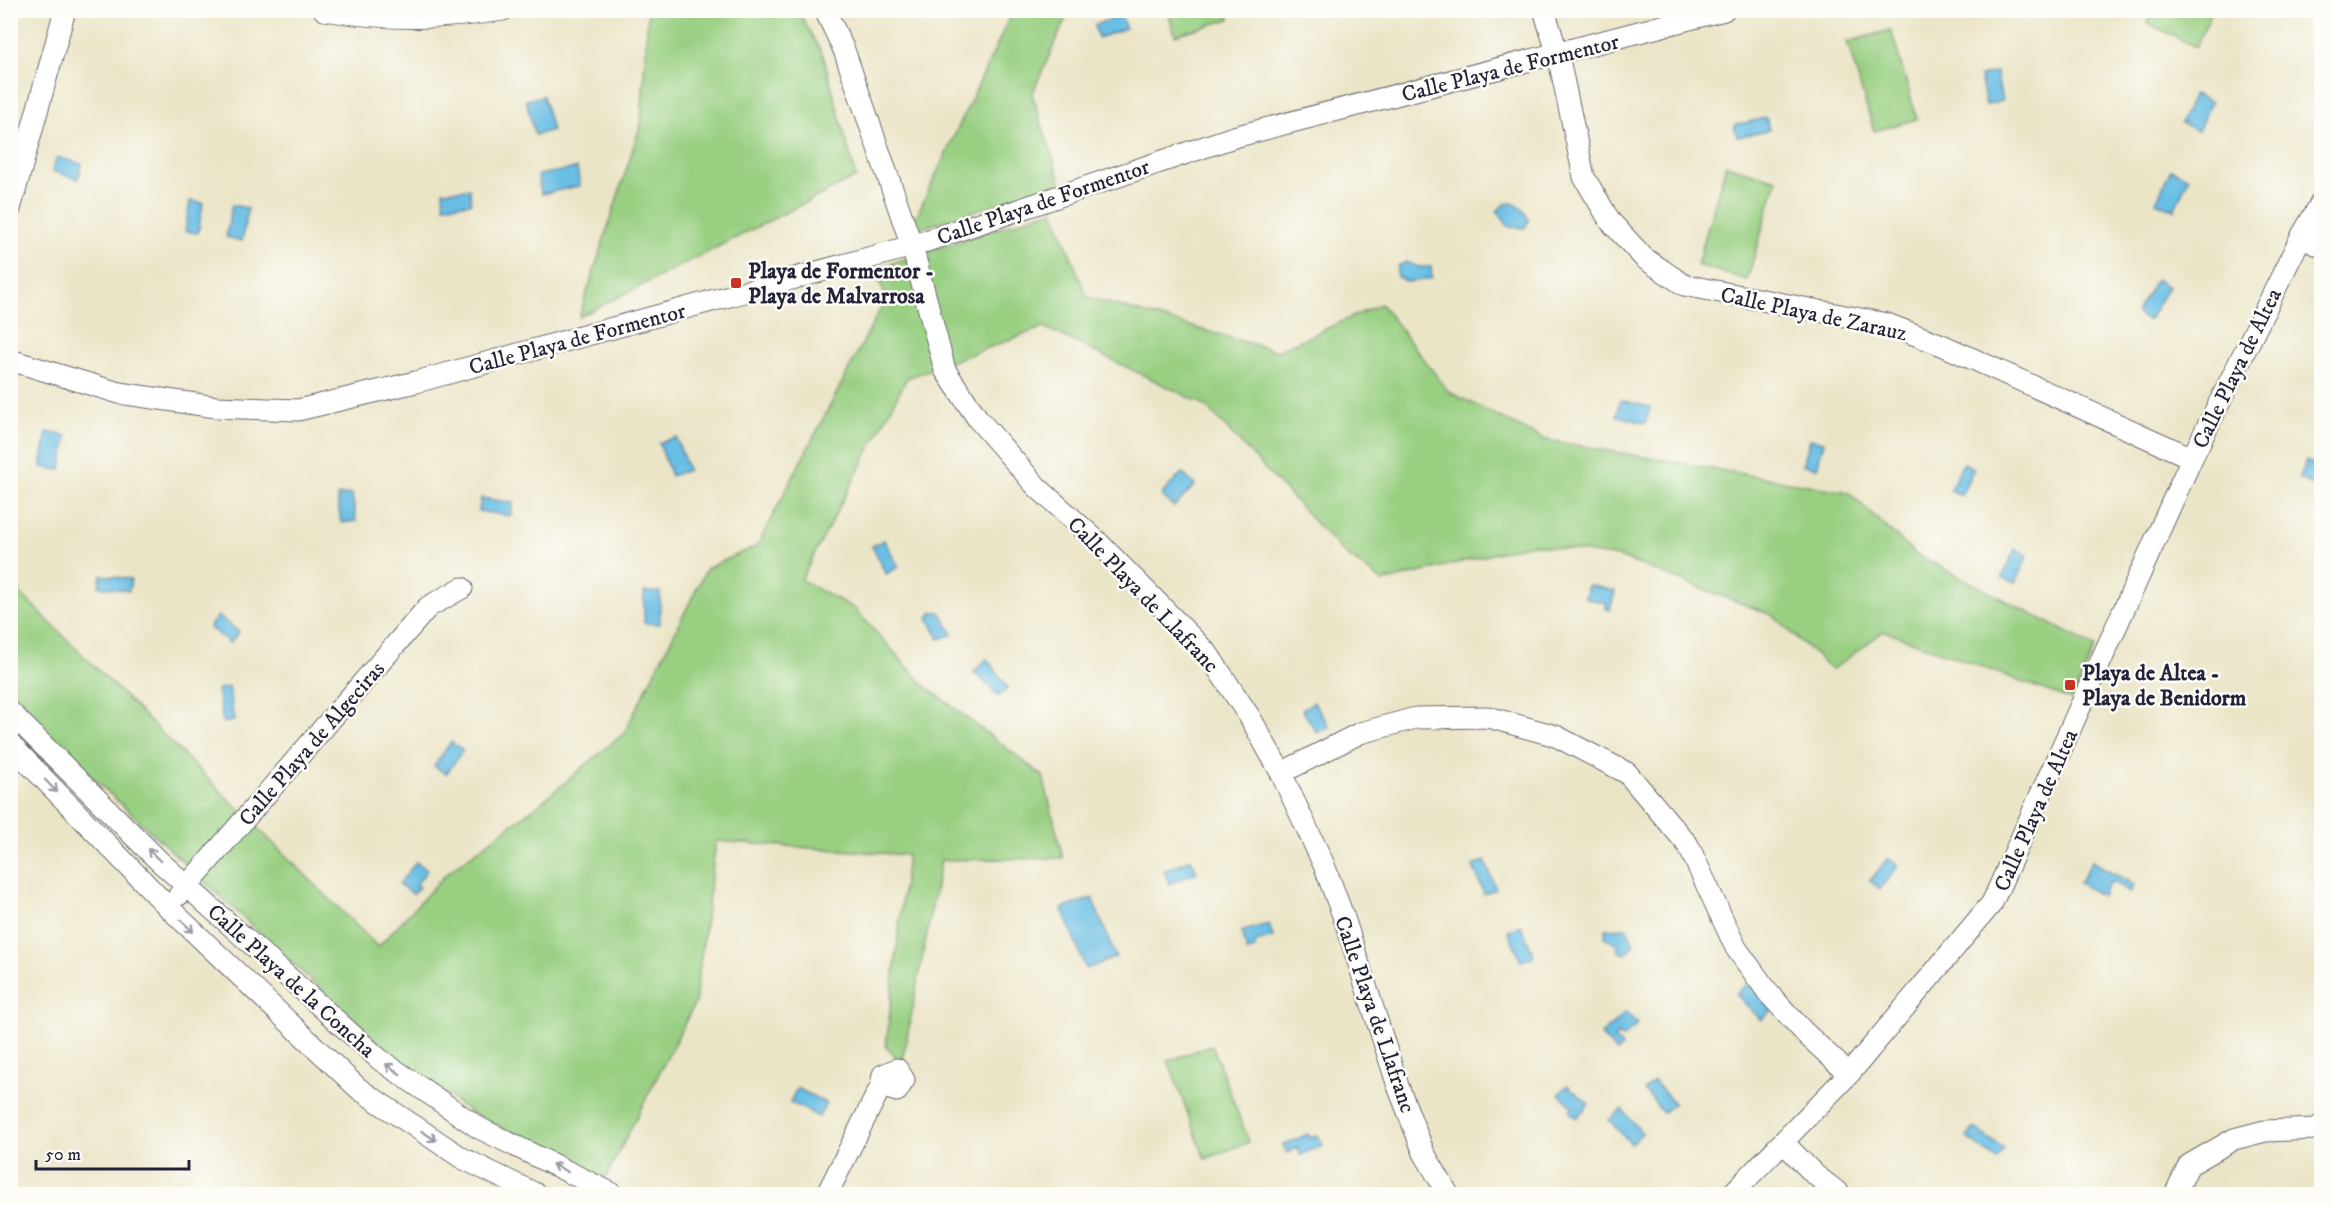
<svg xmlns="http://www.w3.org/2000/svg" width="2332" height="1205" viewBox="0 0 2332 1205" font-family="'IM FELL DW Pica',serif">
	<rect width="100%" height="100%" fill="#fdfcf7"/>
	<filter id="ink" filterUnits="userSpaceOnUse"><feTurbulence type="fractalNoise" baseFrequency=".0167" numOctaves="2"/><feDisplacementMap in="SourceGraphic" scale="12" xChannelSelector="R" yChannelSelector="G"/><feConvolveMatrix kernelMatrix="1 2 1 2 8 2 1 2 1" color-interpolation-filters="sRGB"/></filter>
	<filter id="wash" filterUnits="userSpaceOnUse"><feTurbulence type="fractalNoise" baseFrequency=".008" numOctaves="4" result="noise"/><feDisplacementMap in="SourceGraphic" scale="24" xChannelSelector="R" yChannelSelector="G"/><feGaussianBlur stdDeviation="1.35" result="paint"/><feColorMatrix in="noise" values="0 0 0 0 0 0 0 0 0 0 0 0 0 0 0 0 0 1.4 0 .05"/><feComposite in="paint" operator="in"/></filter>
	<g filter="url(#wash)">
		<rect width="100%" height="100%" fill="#ebe5c7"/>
		<path fill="#98cf81" stroke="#5d785e" stroke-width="1.5" d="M648,11H798L823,55L856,177L579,317L641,124Z
			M1013,11H1069L1032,94L1061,183L909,232Z
			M1168,11H1227L1230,19L1175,35Z
			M2153,11V10L2212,11L2196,47L2147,23Z
			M1891,30L1917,119L1874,131L1847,42Z
			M1726,165L1777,180L1747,280L1697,265Z
			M1053,210L1087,297L1277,351L1381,304L1449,392L1546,440L1848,492L1914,553L2095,647L2072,700L1884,631L1832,670L1772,615L1619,557L1531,544L1383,582L1343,552L1205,405L1044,327L907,378L801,580L854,608L924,685L1043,776L1063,858L941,860L902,1063L886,1047L907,855L716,841L695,1003L605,1179L470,1112L386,1050L11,702L10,583L378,947L446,874L538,805L624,733L707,568L757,546L886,298L875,269Z
			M1212,1045L1249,1142L1205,1159L1168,1061Z"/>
		<path fill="#67bee4" stroke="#447090" stroke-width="1.5" d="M1121,16L1126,28L1098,38L1094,25Z
			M1996,72L2002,101L1986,105L1980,76Z
			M2194,94L2211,102L2198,131L2181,123Z
			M543,96L552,130L535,135L526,100Z
			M1766,118L1769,130L1737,137L1734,125Z
			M57,157L82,164L78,179L52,171Z
			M577,168L580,186L541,194L538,175Z
			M2171,169L2189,178L2174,210L2156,202Z
			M470,189L471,203L444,206L443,191Z
			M190,201L203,203L198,233L185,231Z
			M1512,203L1522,208L1529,221L1524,228L1509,227L1497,211L1505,204Z
			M232,205L248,208L242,241L226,237Z
			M1406,262L1418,267H1431L1432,278L1408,282L1397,277L1398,266Z
			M2156,279L2168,287L2148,321L2136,313Z
			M1620,400L1650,407L1646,423L1617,416Z
			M47,432L67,436L61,470L41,467Z
			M676,437L688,470L671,476L659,443Z
			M1810,439L1824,442L1817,468L1803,465Z
			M2306,461L2321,470V490L2299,478Z
			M1963,463L1974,468L1961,495L1950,490Z
			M1182,473L1195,485L1174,507L1161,495Z
			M352,494L356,521L341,523L337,496Z
			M481,498L513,503L511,516L479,511Z
			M884,540L899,567L886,574L872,546Z
			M2015,549L2028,555L2015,583L2002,577Z
			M101,575L131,579L129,591L99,586Z
			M1588,585L1615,591L1610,610L1606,609V603L1585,598Z
			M644,592H660V624L644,623Z
			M932,612H940L953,634L939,639L928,618Z
			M218,616L239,632L230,643L209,627Z
			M987,659L1008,688L999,696L974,672Z
			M229,687L234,721L223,723L217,689Z
			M1314,702L1329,727L1317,733L1302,709Z
			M451,742L463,750L446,774L434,766Z
			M1888,858L1898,866L1880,889L1870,881Z
			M1191,859L1197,872L1169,884L1164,871Z
			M1485,861L1496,889L1484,894L1473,866Z
			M2092,861L2134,885L2130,892L2111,881L2102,896L2079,883Z
			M416,862L427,870L416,885L419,887L413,894L399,884Z
			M1092,898L1116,957L1086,969L1062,909Z
			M1269,924L1273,937L1256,942L1255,949L1247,951L1242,931Z
			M1521,925L1534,956L1521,961L1508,931Z
			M1627,928L1634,944L1625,954L1618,951V945L1605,938V929Z
			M1748,983L1772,1010L1761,1020L1736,994Z
			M1626,1012L1638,1024L1622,1038L1618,1034L1614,1038L1622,1047L1617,1052L1601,1035Z
			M1654,1081L1674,1103L1663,1113L1644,1090Z
			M1567,1085L1589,1104L1577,1118L1569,1111L1573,1107L1559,1094Z
			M797,1088L826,1103L819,1117L790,1102Z
			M1622,1109L1642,1133L1631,1144L1609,1120Z
			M1974,1128L2004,1149L1997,1160L1967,1138Z
			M1308,1134L1310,1138L1318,1135L1323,1145L1301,1155L1298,1147L1287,1153L1283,1145Z"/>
	</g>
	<g filter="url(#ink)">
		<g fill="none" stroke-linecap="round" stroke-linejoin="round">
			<g stroke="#68666c" stroke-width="23">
				<path id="street" d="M324,10C390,20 437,20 503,10
					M825,10L844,50L912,246L945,370L978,419L1037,487L1098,542L1208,654L1251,719L1281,773L1324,865L1345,921L1398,1086L1424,1153L1448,1194
					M1544,10L1558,55L1584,177L1610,221L1644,258L1684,285L1887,324L1942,345L2192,458
					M10,209L65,10
					M2301,237L2322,247
					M10,360L119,393L216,407L298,410L416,382L912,246L1234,137L1724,10
					M10,712L158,860L379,1059L479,1128L613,1194
					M10,744L169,908L359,1089L462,1158L536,1194
					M1281,773L1360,733L1416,718L1488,717L1556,736L1627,773L1688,845L1736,948L1770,995L1805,1033L1849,1074
					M179,895L428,607L462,588
					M897,1069L904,1080L897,1091L881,1086L883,1075Z
					M1783,1142L1814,1174L1840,1194
					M827,1194L881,1086
					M1732,1194L1849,1074L1992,903L2192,458L2301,237L2322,201
					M2175,1194L2189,1165L2234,1139L2265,1131L2316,1129L2322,1125"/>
			</g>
			<use href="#street" stroke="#fff" stroke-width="21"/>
		</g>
		<defs><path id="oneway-shaft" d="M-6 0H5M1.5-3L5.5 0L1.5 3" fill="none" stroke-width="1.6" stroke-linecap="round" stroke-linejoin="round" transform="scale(1.5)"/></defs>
		<g stroke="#9c9ca7">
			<use href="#oneway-shaft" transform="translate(51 786) rotate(46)"/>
			<use href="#oneway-shaft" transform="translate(154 855) rotate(-136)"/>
			<use href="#oneway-shaft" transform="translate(187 926) rotate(44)"/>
			<use href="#oneway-shaft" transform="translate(393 1069) rotate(-145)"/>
			<use href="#oneway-shaft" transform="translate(429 1136) rotate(33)"/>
			<use href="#oneway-shaft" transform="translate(560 1168) rotate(-153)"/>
		</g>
	</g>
	<g fill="#c8321e" stroke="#fdfcf7" stroke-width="2">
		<rect x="730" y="277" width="12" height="12" rx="3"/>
		<rect x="2064" y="679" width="12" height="12" rx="3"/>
	</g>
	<g text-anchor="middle" stroke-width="5" stroke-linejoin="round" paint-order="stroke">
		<g font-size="22" fill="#22223b" stroke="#fdfcf7">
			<text transform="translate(1510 67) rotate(-14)" y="8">Calle Playa de Formentor</text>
			<text transform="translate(1043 201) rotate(-19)" y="8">Calle Playa de Formentor</text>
			<text transform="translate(1814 313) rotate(12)" y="8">Calle Playa de Zarauz</text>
			<text transform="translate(577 338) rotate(-15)" y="8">Calle Playa de Formentor</text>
			<text transform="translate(2236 368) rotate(-64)" y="8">Calle Playa de Altea</text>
			<text transform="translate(1144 594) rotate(46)" y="8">Calle Playa de Llafranc</text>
			<text transform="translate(311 743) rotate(-49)" y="8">Calle Playa de Algeciras</text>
			<text transform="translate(2035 810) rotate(-66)" y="8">Calle Playa de Altea</text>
			<text transform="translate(292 980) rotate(42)" y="8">Calle Playa de la Concha</text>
			<text transform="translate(1376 1014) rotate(71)" y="8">Calle Playa de Llafranc</text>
		</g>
		<g font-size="22" font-weight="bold" fill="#22223b" stroke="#fdfcf7" text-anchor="start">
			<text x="748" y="278">Playa de Formentor -<tspan x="748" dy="25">Playa de Malvarrosa</tspan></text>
			<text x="2082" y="680">Playa de Altea -<tspan x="2082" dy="25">Playa de Benidorm</tspan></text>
		</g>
	</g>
	<rect width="2332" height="1205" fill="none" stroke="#fdfcf7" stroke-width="36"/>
	<path d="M36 1160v9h153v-9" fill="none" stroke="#22223b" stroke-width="3"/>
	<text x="45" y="1160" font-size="18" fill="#22223b" stroke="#fdfcf7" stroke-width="4.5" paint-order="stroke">50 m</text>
</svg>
